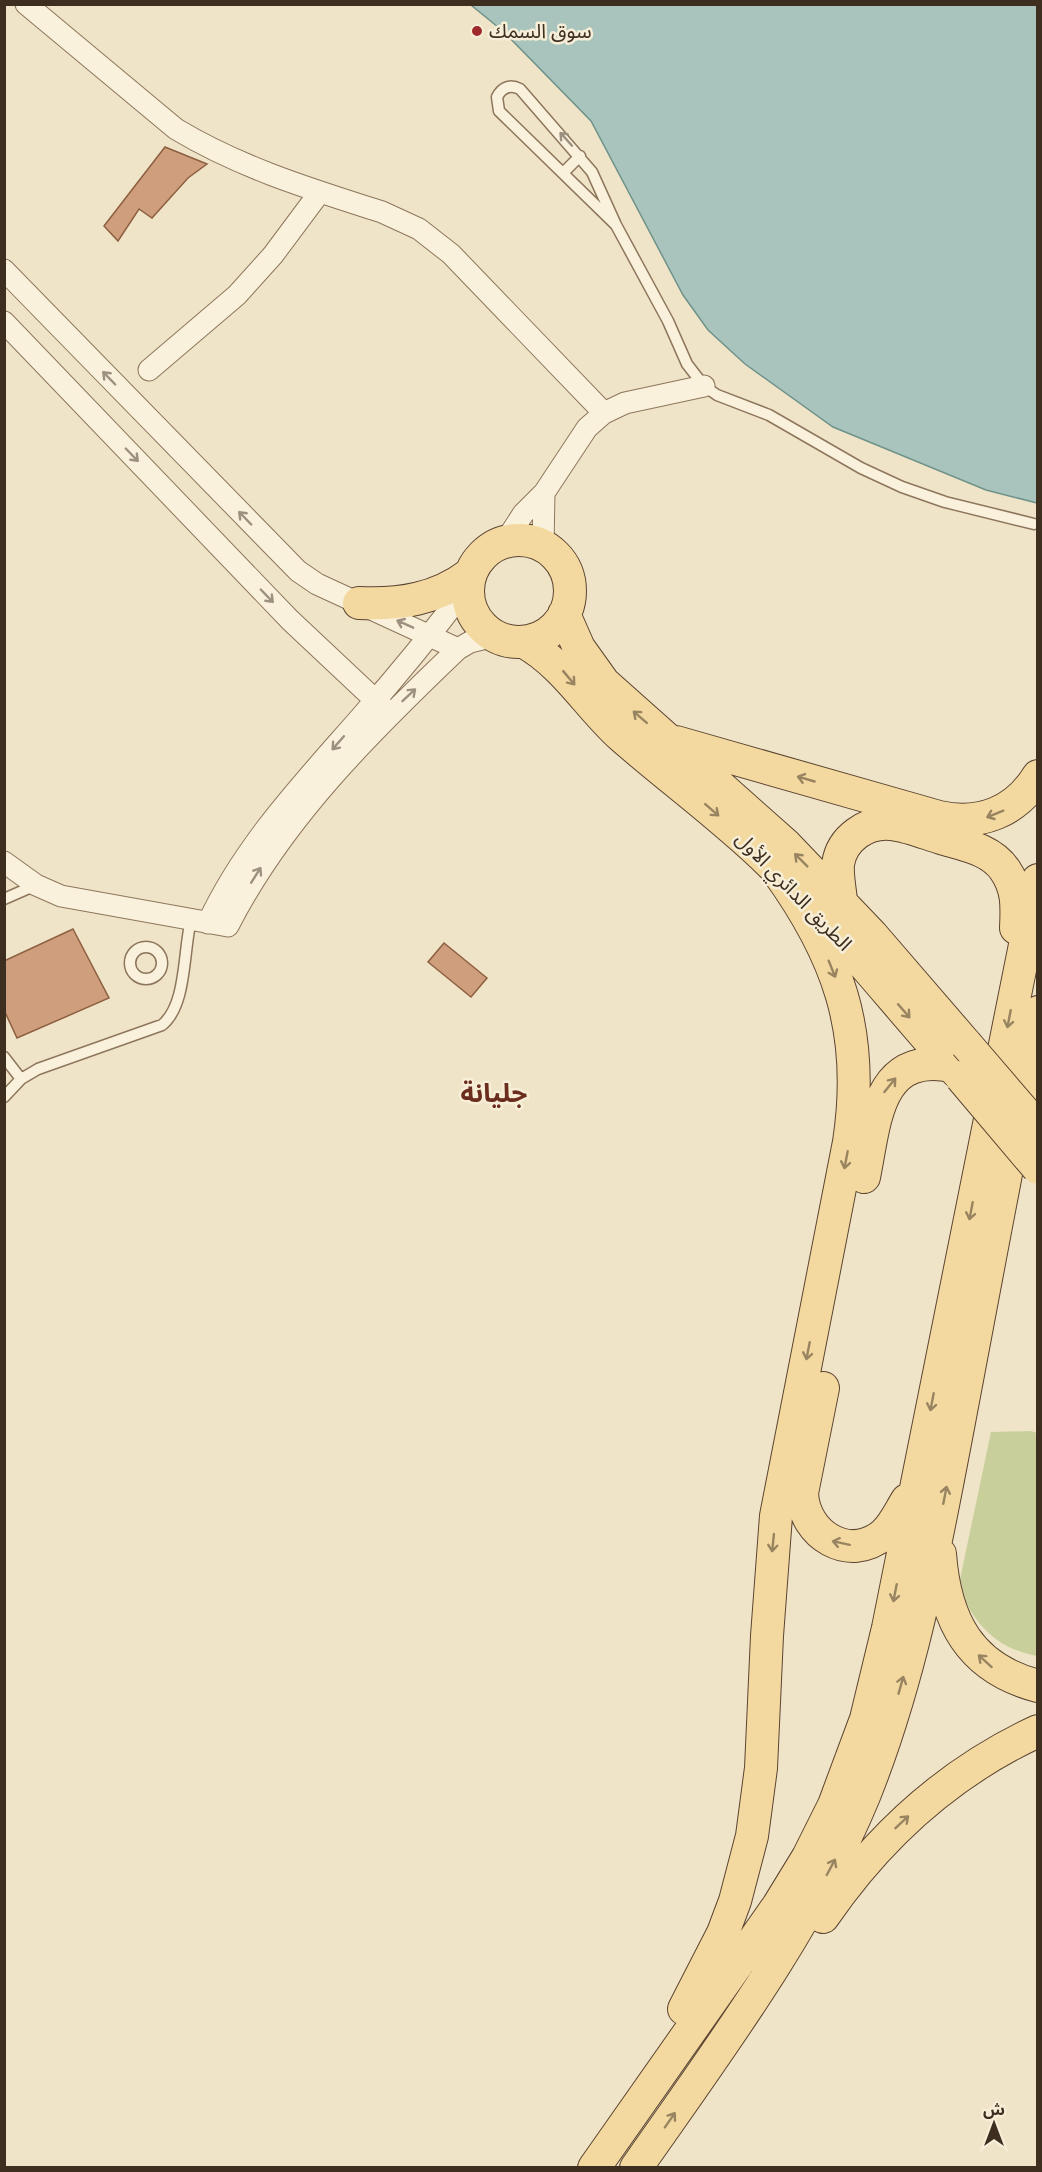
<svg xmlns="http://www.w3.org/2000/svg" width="1042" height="2172" viewBox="0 0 1042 2172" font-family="Spectral,'Noto Sans Arabic',serif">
	<rect width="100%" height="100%" fill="#f0e4c8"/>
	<path fill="#c9cf9b" d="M1031,1431L1037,1433V1656C997,1649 971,1623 959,1584L991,1432Z"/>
	<path fill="#a9c4bc" stroke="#6f938a" stroke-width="1.5" d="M471,5H1037V503L986,490L833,427L745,364L708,330L683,295L591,121L504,32Z"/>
	<path fill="#cf9f7d" stroke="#8d5f41" stroke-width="1.5" d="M165,147L207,164L188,178L152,218L139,209L118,241L104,226Z
		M73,929L109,998L17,1038L4,1010V961Z
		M444,943L487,978L471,997L428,962Z"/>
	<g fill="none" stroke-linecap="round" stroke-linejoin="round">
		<g stroke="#8d765c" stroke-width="13">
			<path id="lane" d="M563,173L580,156
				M616,225L499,111L497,97C502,87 510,84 520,89L592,172L616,225L668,321L687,364L704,386L717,395L769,415L861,468L902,487L945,502L1034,524
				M4,899L36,885
				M130 963a16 16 0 1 1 32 0a16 16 0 1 1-32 0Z
				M4,1057L21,1079
				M4,1097L21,1079L38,1069L162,1025C187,1005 183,951 191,920"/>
		</g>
		<g stroke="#8d765c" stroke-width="23">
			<path id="street" d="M26,4L176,129C241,168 310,189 382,212L419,229L451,254L604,413
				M4,270L298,571L317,584L458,649
				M4,322L290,620L390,714
				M149,370L237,295L273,255L320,192
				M505,542L523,514L544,493L587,428L604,413L625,403L704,386
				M543,546L544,493
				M4,862L36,885L61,896L228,926C283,818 371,732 458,649L470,642L494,636
				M208,923C244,845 304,782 360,718C397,676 433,632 467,587"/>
		</g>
		<g stroke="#5b4430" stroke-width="34">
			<path id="primary" d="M468 591a51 51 0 1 1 102 0a51 51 0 1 1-102 0Z
				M359,603C400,605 437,599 470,574
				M564,614L579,648L604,683L786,845L872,935L966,1044
				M524,642C565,665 587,705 621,736C670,779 723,817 770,863C837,928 895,1003 958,1073
				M676,742L939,817C980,826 1016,812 1038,776
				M841,901C840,889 837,876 838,864C842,838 867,821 892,824C908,826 925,833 941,838C964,845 991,849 1005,870C1018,889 1017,907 1016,928
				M864,1177C875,1124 876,1051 952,1066
				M823,1388L802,1493C804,1535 849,1563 884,1534C894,1525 900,1511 907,1500
				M940,1554C945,1620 969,1668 1038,1686
				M823,1917C878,1837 949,1772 1038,1731
				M684,2009L723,1933L735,1901L752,1836L761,1768L767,1636L776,1516L849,1142C866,1031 838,953 772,864
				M594,2168L778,1906L808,1857L834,1805L866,1719L888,1628L1038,880
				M636,2168C719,2049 808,1931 864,1796C912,1677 935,1548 959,1422C985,1285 1010,1148 1038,1012"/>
		</g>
		<use href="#lane" stroke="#faf1dc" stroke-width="10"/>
		<use href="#street" stroke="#faf1dc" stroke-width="21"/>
		<use href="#primary" stroke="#f3d9a0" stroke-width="32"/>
		<g stroke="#5b4430" stroke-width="34" stroke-linecap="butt">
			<path id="primary-bridge" d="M966,1044L1038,1128
				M961,1077L1038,1168"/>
		</g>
		<use href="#primary-bridge" stroke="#f3d9a0" stroke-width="32"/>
	</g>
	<defs><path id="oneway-shaft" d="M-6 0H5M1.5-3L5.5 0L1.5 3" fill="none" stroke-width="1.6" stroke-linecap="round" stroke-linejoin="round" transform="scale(1.5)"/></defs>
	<g stroke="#9c907e">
		<use href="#oneway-shaft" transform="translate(566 139) rotate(-132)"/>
		<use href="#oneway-shaft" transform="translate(109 378) rotate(-134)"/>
		<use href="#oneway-shaft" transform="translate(132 455) rotate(46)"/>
		<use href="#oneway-shaft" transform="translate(245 518) rotate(-134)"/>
		<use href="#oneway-shaft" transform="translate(267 596) rotate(46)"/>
		<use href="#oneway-shaft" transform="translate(405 624) rotate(-156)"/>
		<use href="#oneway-shaft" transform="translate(409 695) rotate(-43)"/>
		<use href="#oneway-shaft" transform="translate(338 743) rotate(131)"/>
		<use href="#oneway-shaft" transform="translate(256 875) rotate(-58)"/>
	</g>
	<g stroke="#988460">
		<use href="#oneway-shaft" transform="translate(569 678) rotate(50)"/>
		<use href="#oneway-shaft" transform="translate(640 717) rotate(-139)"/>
		<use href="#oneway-shaft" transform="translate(806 779) rotate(-164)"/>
		<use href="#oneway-shaft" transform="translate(712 810) rotate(41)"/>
		<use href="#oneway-shaft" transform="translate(995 814) rotate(158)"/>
		<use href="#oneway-shaft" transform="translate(801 860) rotate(-135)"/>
		<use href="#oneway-shaft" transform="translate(832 969) rotate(68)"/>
		<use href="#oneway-shaft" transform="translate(904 1011) rotate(49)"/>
		<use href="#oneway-shaft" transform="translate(1009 1019) rotate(101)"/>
		<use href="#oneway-shaft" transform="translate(890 1085) rotate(-51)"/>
		<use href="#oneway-shaft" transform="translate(846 1160) rotate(101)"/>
		<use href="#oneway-shaft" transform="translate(971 1211) rotate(101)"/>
		<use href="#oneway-shaft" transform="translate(808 1351) rotate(101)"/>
		<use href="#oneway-shaft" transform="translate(932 1402) rotate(101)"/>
		<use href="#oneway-shaft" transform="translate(945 1495) rotate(-79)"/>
		<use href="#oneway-shaft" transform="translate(773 1543) rotate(96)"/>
		<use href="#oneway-shaft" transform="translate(841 1543) rotate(-168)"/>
		<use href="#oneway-shaft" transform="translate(895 1593) rotate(101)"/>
		<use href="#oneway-shaft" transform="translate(985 1661) rotate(-138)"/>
		<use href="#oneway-shaft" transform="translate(901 1685) rotate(-74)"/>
		<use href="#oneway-shaft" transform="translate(902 1822) rotate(-43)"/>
		<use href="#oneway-shaft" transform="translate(831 1867) rotate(-62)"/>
		<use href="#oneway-shaft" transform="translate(670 2120) rotate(-55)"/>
	</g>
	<circle fill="#9e2a2b" stroke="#f7eed8" stroke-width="2" cx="477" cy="31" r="6"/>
	<g text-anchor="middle" stroke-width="5" stroke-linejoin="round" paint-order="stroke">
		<g font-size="20" fill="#3d2e20" stroke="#f7eed8" text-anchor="start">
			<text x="489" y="38">سوق السمك</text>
		</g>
		<g font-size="20" fill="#3d2e20" stroke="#f7eed8">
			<text transform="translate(794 891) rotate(46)" y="7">الطريق الدائري الأول</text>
		</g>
		<g font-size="26" font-weight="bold" fill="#6b2e1e" stroke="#f7eed8">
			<text x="494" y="1102">جليانة</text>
		</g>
	</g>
	<rect width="1042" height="2172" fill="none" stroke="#3d2e20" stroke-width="12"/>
	<g transform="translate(994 2124)" stroke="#f7eed8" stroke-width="4.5" paint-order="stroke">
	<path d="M0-4.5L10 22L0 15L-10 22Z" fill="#3d2e20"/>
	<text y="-9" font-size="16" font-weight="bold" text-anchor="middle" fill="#3d2e20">ش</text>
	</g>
</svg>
